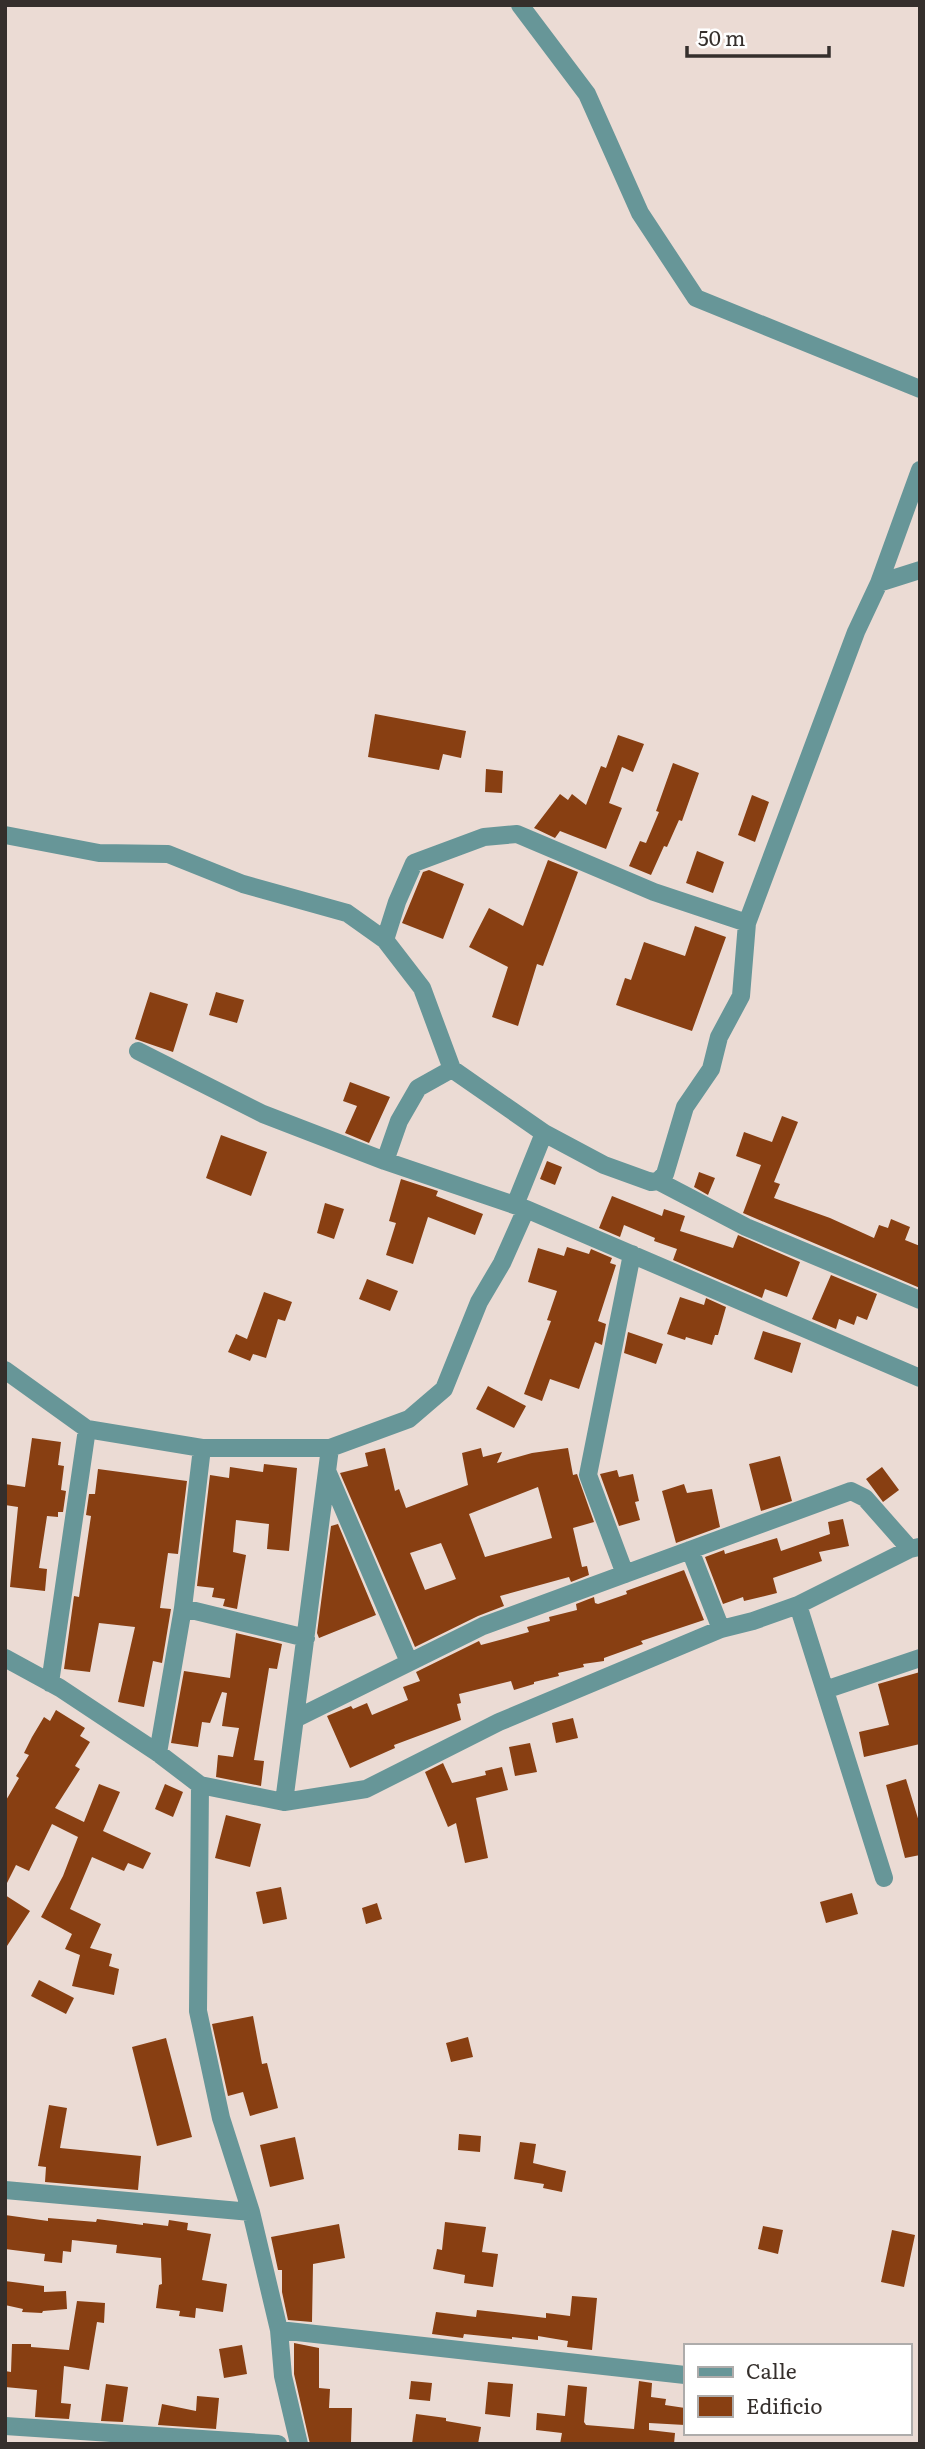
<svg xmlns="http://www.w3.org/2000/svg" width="925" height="2449" viewBox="0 0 925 2449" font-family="Literata,serif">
	<rect width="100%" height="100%" fill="#ebdbd4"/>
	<path fill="#883f12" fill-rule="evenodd" d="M375,714L466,731L461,758L443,754L439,770L368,757Z
		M618,735L644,744L633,772L622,767L609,803L622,808L606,849L560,831L555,838L534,828L560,794L568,800L572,794L586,805L601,766L606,768Z
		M673,763L699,773L682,821L679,820L667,847L664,846L651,875L629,866L640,841L646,843L659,812L656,811Z
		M486,769L503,771L502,793L485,792Z
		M752,795L769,802L755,842L738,835Z
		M697,851L724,862L713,893L686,883Z
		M548,860L578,872L543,966L537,964L518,1026L492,1017L508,967L469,947L489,908L523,926Z
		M429,870L464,884L443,939L402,923L423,872Z
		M695,926L726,937L692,1031L616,1005L625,978L631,980L644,942L685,956Z
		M150,992L188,1004L173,1052L135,1039Z
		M216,992L244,1000L237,1023L209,1015Z
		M350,1082L390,1097L369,1143L345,1133L357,1106L343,1101Z
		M782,1116L798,1122L774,1182L780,1184L774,1198L830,1218L874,1238L879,1225L888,1228L891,1219L910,1227L905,1240L920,1246V1288L743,1213L761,1165L736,1156L744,1132L772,1142Z
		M221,1135L267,1152L251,1196L206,1178Z
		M547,1161L562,1167L555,1185L540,1179Z
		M699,1172L715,1178L708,1195L694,1187Z
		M401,1179L438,1191L436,1196L483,1214L475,1235L428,1217L413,1264L386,1255L396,1223L389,1221Z
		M612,1196L662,1216L664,1209L685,1216L680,1231L708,1240L733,1248L738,1235L800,1262L787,1297L765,1289L762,1298L673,1260L677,1249L654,1241L655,1238L624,1225L620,1237L599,1228Z
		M325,1203L344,1209L334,1239L317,1233Z
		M567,1247L589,1254L591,1249L612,1258L610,1263L616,1265L598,1321L606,1324L602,1345L595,1342L579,1389L550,1379L542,1401L524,1394L551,1321L547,1320L557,1291L528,1282L538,1248L564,1256Z
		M831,1275L877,1294L867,1320L857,1316L854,1325L839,1319L836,1329L812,1319Z
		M367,1279L398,1291L390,1311L359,1299Z
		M264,1292L292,1302L285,1321L278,1319L266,1358L253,1354L250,1361L228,1352L236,1334L247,1339Z
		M680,1297L704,1305L706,1298L726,1307L718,1335H715L712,1345L686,1337L685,1340L667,1334Z
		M763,1331L801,1343L792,1373L754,1359Z
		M628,1332L663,1344L656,1364L624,1353Z
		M488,1386L526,1406L514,1428L476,1409Z
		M32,1438L61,1442L58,1465L64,1466L61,1490L66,1491L63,1512H58V1517L47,1516L39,1568L47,1569L45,1591L10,1587L18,1507L5,1505V1484L25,1487Z
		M385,1448L395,1491L399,1489L406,1508L468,1485L462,1453L481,1448L483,1457L502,1452L497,1463L532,1453L568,1448L573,1475L577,1474L594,1522L573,1528L582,1567L587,1566L589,1575L571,1582L569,1577L500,1596L504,1606L478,1616L415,1647L340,1473L368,1466L365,1453ZM538,1487L552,1538L485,1557L469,1514ZM441,1543L456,1579L425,1590L410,1553Z
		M780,1456L792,1501L761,1511L749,1464Z
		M264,1464L297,1468L289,1551L267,1549L269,1524L236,1520L233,1552L246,1555L237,1609L223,1606L225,1599L212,1597L214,1588L197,1586L210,1475L229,1478L230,1467L263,1472Z
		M882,1467L899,1490L883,1502L866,1479Z
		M98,1469L187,1481L178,1554L168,1553L160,1608L171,1609L162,1663L153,1661L144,1707L118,1702L135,1627L99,1623L90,1672L64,1669L74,1596L79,1597L91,1516L86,1515L89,1494H95Z
		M617,1470L619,1477L633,1474L639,1501L635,1502L640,1520L619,1526L600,1474Z
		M684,1484L687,1493L712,1489L720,1527L676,1543L662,1491Z
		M843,1519L849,1546L819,1552L822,1561L773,1578L777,1593L744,1601L743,1597L723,1604L705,1557L724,1550L725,1554L777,1538L781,1551L830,1534L828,1522Z
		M338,1524L376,1615L319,1638L317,1633L331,1526Z
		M682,1565L704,1620L641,1641L643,1644L604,1658V1661L583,1664L584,1667L558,1673L559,1676L534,1682V1684L514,1690L511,1681L459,1694L461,1703L457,1704L461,1720L394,1745L395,1748L350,1768L327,1716L351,1706L353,1709L367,1703L372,1715L408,1700L403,1687L420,1681L416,1672L479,1641L481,1645L529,1632L527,1627L550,1621L549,1617L577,1610L576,1604L594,1597L595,1603L598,1604L627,1594L626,1591L684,1570Z
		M236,1633L282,1644L277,1669L269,1668L254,1760L264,1761L261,1786L216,1777L218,1755L233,1757L239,1728L222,1726L227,1693L222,1692L210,1723L202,1722L198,1747L171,1743L184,1671L230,1678Z
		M920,1672V1744L864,1757L859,1732L889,1725L878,1684Z
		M56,1710L85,1728L80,1736L90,1742L75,1766L80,1769L55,1808L84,1822L99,1784L120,1792L103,1831L151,1853L143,1869L128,1863L124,1871L92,1857L70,1909L101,1924L90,1948L112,1954L109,1966L119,1969L114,1995L72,1986L80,1955L65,1949L72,1934L41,1917L63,1876L78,1837L52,1824L29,1871L16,1865L5,1887V1802L19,1778L16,1776L29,1755L24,1753L32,1737L44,1717L50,1721Z
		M573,1718L578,1738L556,1743L552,1723Z
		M530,1743L537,1772L515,1776L509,1747Z
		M443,1763L452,1783L486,1775L485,1771L502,1767L508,1790L476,1798L488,1858L465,1863L456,1823L448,1827L425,1772Z
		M906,1779L920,1825V1855L905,1858L886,1785Z
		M165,1784L183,1792L173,1817L155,1809Z
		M226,1815L261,1824L250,1867L215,1858Z
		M281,1887L287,1919L263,1924L256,1892Z
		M852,1893L858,1914L826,1923L820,1902Z
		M5,1895L30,1911L5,1949Z
		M377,1903L382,1919L366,1924L362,1908Z
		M39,1980L74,1998L66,2014L31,1996Z
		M253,2016L262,2064L267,2063L278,2108L250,2116L243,2092L228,2096L212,2024Z
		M468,2037L473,2057L451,2062L446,2043Z
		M166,2038L192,2137L157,2146L132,2047Z
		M49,2105L67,2108L60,2148L141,2156L138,2190L45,2182L46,2167L38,2166Z
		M459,2134L481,2136L480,2152L458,2150Z
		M295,2137L304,2179L270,2187L260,2145Z
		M520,2142L536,2144L533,2163L566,2171L562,2192L543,2188L544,2184L514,2179Z
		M5,2215L48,2221V2218L96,2222L97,2219L143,2225V2223L168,2226L169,2220L188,2223L187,2230L211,2234L202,2280L227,2284L223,2312L196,2308L195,2318L179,2316L180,2311L156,2308L159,2285L162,2284L161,2258L116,2253L117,2245L72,2240L71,2252L63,2251L62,2263L44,2261L45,2254L5,2249Z
		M445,2222L486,2227L482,2252L498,2254L493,2287L464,2283L465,2275L433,2269L437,2249L442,2250Z
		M339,2224L345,2258L313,2264L312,2322L288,2320L282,2292V2270H278L271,2237Z
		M763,2226L783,2230L778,2254L758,2249Z
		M892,2230L915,2235L904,2287L881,2282Z
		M5,2281L44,2286V2292L66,2291L67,2309L43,2311L42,2313L22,2312L23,2309L5,2305Z
		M572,2296L597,2298L592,2350L567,2347L568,2341L538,2336V2340L512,2337V2339L464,2334L463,2338L432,2334L436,2312L476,2317L477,2310L546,2318V2313L570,2316Z
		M77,2301L105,2303L104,2323L97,2322L89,2370L64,2366L61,2403L71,2404L69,2419L35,2417L37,2390L5,2387V2371L11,2372L12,2344H31V2347L69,2350Z
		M294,2343L319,2348V2388L330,2389L329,2408H352L351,2442L310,2444L294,2374Z
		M242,2345L247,2374L224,2378L219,2349Z
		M411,2381L432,2383L430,2401L409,2399Z
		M639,2381L652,2383L651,2397L666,2399L665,2405L685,2408V2425L649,2423V2430L675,2433L674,2444H560L562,2433L536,2430L537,2413L565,2416L568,2385L587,2387L584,2422L586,2425L634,2429Z
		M488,2382L513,2384L510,2417L485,2414Z
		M106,2384L128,2387L123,2422L101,2421Z
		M197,2396L219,2398L216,2429L158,2425L162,2404L196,2411Z
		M416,2414L446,2418V2421L481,2427L478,2444H412Z"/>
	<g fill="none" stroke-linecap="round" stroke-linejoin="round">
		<path stroke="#679698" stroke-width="18" d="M520,5L587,94L640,213L696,298L920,389
			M879,583L920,570
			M5,835L99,853L168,854L243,884L347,913L385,940L422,988L452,1069L544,1133
			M385,940L397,902L414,863L484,837L517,834L654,892L747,923
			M138,1051L263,1114L385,1161L526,1209L920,1378
			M385,1161L399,1121L418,1088L452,1069
			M658,1181L746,1227L920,1300
			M515,1205L544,1133L604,1165L651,1182L658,1181L665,1174L685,1107L711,1069L719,1037L741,996L747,923L856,632L879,583L920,470
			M5,1370L87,1429L202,1448H330L409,1419L444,1389L479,1302L502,1263L526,1209
			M328,1473L409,1662
			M690,1550L721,1629
			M625,1574L588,1475L632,1254
			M798,1605L884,1878
			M183,1608L306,1638
			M5,1658L60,1688L158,1753L200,1785L284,1802L366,1789L499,1722L721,1629L753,1621L798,1605L910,1549
			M50,1683L87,1429
			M825,1690L920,1658
			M297,1718L483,1626L851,1491L865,1498L910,1549L919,1547
			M158,1753L183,1608L202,1448
			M200,1785L198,2011L221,2118L251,2212L279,2330L283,2376L299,2444
			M284,1802L330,1448
			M5,2190L251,2212
			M279,2330L685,2375
			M5,2426L278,2444"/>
	</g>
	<rect width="925" height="2449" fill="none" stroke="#352f2c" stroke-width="14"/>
	<rect x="684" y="2344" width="228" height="91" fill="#ffffff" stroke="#aeacab" stroke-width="2"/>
	<rect x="698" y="2367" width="35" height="10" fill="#679698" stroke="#aeacab" stroke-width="2"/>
	<text x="746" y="2379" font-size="21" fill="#352f2c">Calle</text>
	<rect x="698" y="2396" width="35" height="21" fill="#883f12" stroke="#aeacab" stroke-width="2"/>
	<text x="746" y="2414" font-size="21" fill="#352f2c">Edificio</text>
	<path d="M687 46v10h142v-10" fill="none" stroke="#352f2c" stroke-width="3.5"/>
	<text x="698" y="46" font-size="21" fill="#352f2c" stroke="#ffffff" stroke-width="5" paint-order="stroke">50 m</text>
</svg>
